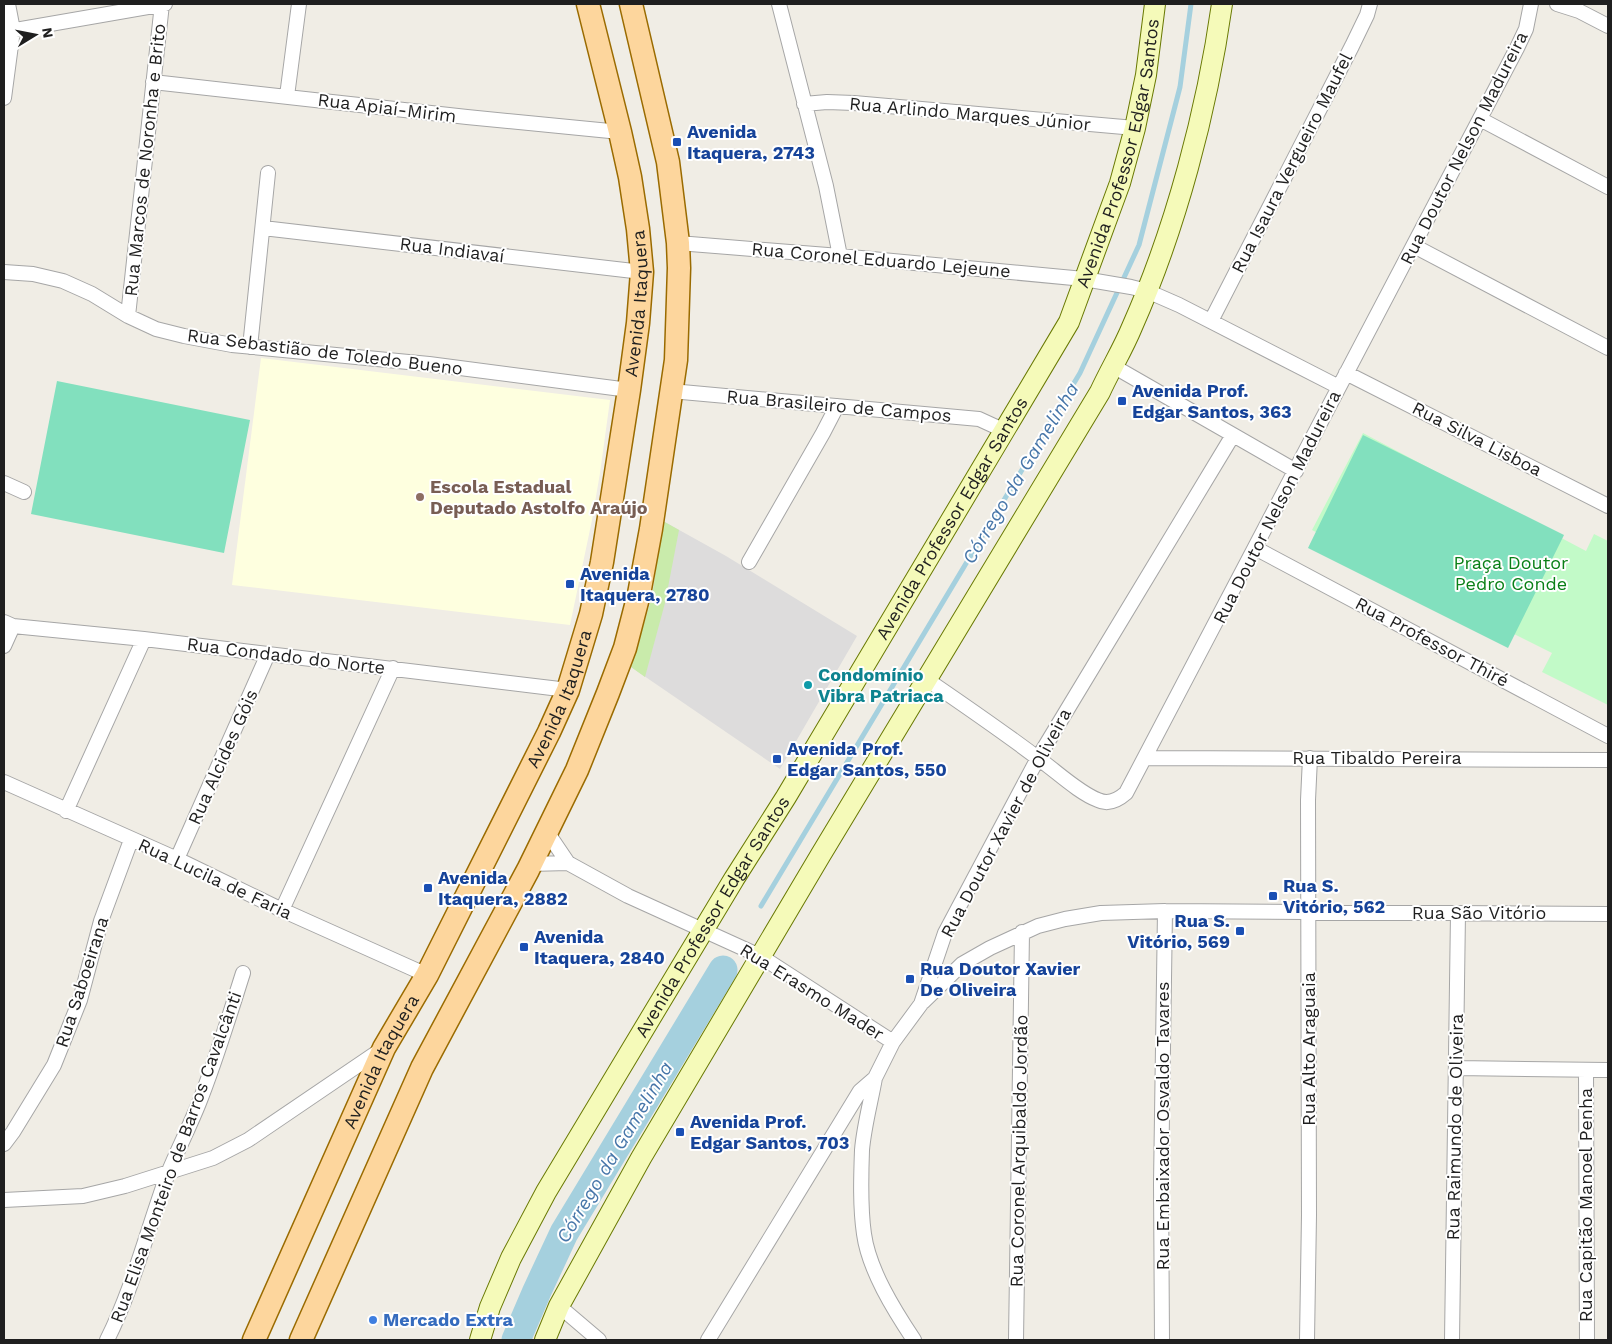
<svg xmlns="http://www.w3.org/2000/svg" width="1612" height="1344" viewBox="0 0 1612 1344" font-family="'Work Sans',sans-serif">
	<rect width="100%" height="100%" fill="#f0ede5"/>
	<path fill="#dddcdc" d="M663,521L726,556L857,636L780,769L631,667L652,597Z"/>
	<path fill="#feffdf" d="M261,358L610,400L600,473L592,520L570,625L232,585Z"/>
	<path fill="#c9ebab" d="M663,521L679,530L665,603L645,677L631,667L652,597Z"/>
	<path fill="#c2fac8" d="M1363,433L1586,551L1594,534L1608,541V705L1542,672L1552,653L1512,633L1510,635L1312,530Z"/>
	<path fill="#82e0be" d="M57,381L250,420L224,553L31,514Z
		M1363,435L1564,535L1508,648L1308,548Z"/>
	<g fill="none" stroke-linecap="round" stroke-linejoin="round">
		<path stroke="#a5d0de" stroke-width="5" d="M761,906L1080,373L1139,245L1180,87L1191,4"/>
		<path stroke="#a5d0de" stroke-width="29" d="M516,1340L537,1291L564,1233L723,970"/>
		<g stroke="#a6a6a6" stroke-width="16">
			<path id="minor" d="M779,4L826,186L840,256
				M1557,4L1579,11L1608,26
				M4,32L165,4
				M153,82L467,117L620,132
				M287,96L299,4
				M4,98L13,30L8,4
				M804,104L827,102L854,103L1135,128
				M1480,119L1608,187
				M263,228L642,272
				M678,243L840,256L1084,279L1131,287L1147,291L1179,305L1339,387
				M1414,246L1608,348
				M4,272L33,274L63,281L92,294L128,316L156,329L184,336L232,345L429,364L629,390
				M128,316L162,4
				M1211,321L1352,46L1367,15L1370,4
				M250,347L268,173
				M1113,366L1296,471
				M1346,373L1608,506
				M671,391L979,419L1003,430
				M4,483L24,492
				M1255,548L1608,736
				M749,562L823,433L837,406
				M4,622L13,626L144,639L568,690
				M4,646L13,626
				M926,679C964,705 1002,731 1039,759C1056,771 1079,793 1098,800C1108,805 1118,800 1126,793L1517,48L1526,29L1531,4
				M1146,758L1608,760
				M4,782L177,859L282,910L427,975
				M66,811L144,639
				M547,832L568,863L628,896L760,956L893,1042
				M177,859L268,654
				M530,864L568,863
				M282,910L393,668
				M923,1002L962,964L990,948L1038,926L1065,919L1101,913L1165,911L1608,914
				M1456,1068L1608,1070
				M1586,1070L1587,1340
				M875,1078C871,1101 864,1126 862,1150C861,1177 860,1207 864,1234C869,1270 894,1310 914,1340
				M4,1144L13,1132L54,1065L80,1000L101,921L131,840
				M4,1200L83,1196L125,1186L213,1158L248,1140L382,1049
				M559,1306L599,1340
				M107,1340C133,1288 147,1231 167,1176C177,1151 189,1128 199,1103C216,1060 229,1017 243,973
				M708,1340L860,1091L875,1078L893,1042L921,1004L945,933L1038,758L1233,435
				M1016,1340L1022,932
				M1162,1340L1161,1184L1165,911
				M1307,1340L1309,1215L1308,800L1310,758
				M1452,1340L1458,913"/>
		</g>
		<g stroke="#697903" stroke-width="22">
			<g id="secondary">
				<path id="s1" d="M480,1340L490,1307L511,1258L546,1192L734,879L786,797L1069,322L1120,183L1135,128L1146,75L1155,4"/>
				<path d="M545,1340L559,1306L641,1158L820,856L1100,392C1110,370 1123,349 1132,327C1176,228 1207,110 1222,4"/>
			</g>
		</g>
		<g stroke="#9a6b00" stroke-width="25">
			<g id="primary">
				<path id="s2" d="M254,1340L384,1048L427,975L549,732L568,690L591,614L602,562L629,390L638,323L642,272L638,229L630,177L620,132L588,4"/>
				<path d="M301,1340L422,1068L528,870L577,770L608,693L625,648L639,594L651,529L676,360L679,268L678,243L668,162L631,4"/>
			</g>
		</g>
		<use href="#minor" stroke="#fff" stroke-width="14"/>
		<use href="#secondary" stroke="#f5fab9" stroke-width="20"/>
		<use href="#primary" stroke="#fdd69d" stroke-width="22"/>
	</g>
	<g fill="#1a4fb4" stroke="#fff" stroke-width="2">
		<rect x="672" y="137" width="10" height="10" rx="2.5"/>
		<rect x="1117" y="396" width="10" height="10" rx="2.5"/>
		<rect x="565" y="579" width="10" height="10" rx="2.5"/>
		<rect x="772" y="754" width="10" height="10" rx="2.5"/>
		<rect x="423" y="883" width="10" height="10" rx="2.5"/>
		<rect x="1268" y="891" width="10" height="10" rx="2.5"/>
		<rect x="1235" y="926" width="10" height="10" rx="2.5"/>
		<rect x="519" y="942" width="10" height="10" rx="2.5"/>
		<rect x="905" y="974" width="10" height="10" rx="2.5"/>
		<rect x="675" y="1127" width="10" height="10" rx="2.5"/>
	</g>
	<circle fill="#8d6e63" stroke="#fff" stroke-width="2" cx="420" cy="497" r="5"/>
	<circle fill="#0f9aa8" stroke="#fff" stroke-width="2" cx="808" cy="685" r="5"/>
	<circle fill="#3f7fe0" stroke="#fff" stroke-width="2" cx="373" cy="1320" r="5"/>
	<g text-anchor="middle" stroke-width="4" stroke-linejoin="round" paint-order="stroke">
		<g font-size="18" fill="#1f1f1f" stroke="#fff">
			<text transform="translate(387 108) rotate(7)" y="6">Rua Apiaí-Mirim</text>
			<text transform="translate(970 114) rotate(5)" y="6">Rua Arlindo Marques Júnior</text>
			<text transform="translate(1464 148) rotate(-63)" y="6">Rua Doutor Nelson Madureira</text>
			<text dy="6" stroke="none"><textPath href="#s1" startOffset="1354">Avenida Professor Edgar Santos</textPath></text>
			<text transform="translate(145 160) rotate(-84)" y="6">Rua Marcos de Noronha e Brito</text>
			<text transform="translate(1292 163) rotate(-63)" y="6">Rua Isaura Vergueiro Maufel</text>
			<text transform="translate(452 250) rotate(7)" y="6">Rua Indiavaí</text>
			<text transform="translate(881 260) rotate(5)" y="6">Rua Coronel Eduardo Lejeune</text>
			<text dy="6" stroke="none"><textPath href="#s2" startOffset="1116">Avenida Itaquera</textPath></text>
			<text transform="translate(325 352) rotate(7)" y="6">Rua Sebastião de Toledo Bueno</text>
			<text transform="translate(839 406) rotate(5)" y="6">Rua Brasileiro de Campos</text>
			<text transform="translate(1477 439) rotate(27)" y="6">Rua Silva Lisboa</text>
			<text transform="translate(1277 507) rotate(-63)" y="6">Rua Doutor Nelson Madureira</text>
			<text dy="6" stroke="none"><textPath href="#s1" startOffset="949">Avenida Professor Edgar Santos</textPath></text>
			<text transform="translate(1432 642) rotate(28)" y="6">Rua Professor Thiré</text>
			<text transform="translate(286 656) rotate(7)" y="6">Rua Condado do Norte</text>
			<text dy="6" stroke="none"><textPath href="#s2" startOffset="711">Avenida Itaquera</textPath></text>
			<text transform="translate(223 757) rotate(-66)" y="6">Rua Alcides Góis</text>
			<text x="1377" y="764">Rua Tibaldo Pereira</text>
			<text transform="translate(1006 823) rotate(-62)" y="6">Rua Doutor Xavier de Oliveira</text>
			<text transform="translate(215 879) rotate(25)" y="6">Rua Lucila de Faria</text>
			<text x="1479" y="919">Rua São Vitório</text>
			<text dy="6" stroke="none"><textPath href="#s1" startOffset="484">Avenida Professor Edgar Santos</textPath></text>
			<text transform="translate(82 982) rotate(-72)" y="6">Rua Saboeirana</text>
			<text transform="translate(812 992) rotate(32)" y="6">Rua Erasmo Mader</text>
			<text transform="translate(1309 1049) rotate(-90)" y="6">Rua Alto Araguaia</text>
			<text dy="6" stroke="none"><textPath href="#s2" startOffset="306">Avenida Itaquera</textPath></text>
			<text transform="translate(1163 1126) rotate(-90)" y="6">Rua Embaixador Osvaldo Tavares</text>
			<text transform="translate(1455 1127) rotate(-89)" y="6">Rua Raimundo de Oliveira</text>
			<text transform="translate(1019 1151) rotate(-89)" y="6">Rua Coronel Arquibaldo Jordão</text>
			<text transform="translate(176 1157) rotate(-70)" y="6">Rua Elisa Monteiro de Barros Cavalcânti</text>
			<text transform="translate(1586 1205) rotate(-90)" y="6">Rua Capitão Manoel Penha</text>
		</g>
		<g font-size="18" font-weight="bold" fill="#164399" stroke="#fff" text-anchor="start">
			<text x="687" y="138">Avenida<tspan x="687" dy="21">Itaquera, 2743</tspan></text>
			<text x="1132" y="397">Avenida Prof.<tspan x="1132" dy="21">Edgar Santos, 363</tspan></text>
			<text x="580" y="580">Avenida<tspan x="580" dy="21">Itaquera, 2780</tspan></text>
			<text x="787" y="755">Avenida Prof.<tspan x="787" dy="21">Edgar Santos, 550</tspan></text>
			<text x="438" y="884">Avenida<tspan x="438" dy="21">Itaquera, 2882</tspan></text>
			<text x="1283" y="892">Rua S.<tspan x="1283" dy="21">Vitório, 562</tspan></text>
			<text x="1230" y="927" text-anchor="end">Rua S.<tspan x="1230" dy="21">Vitório, 569</tspan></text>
			<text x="534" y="943">Avenida<tspan x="534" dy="21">Itaquera, 2840</tspan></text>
			<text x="920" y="975">Rua Doutor Xavier<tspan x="920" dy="21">De Oliveira</tspan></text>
			<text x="690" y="1128">Avenida Prof.<tspan x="690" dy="21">Edgar Santos, 703</tspan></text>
		</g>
		<g font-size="18" font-weight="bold" fill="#785e54" stroke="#fff" text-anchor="start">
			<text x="430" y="493">Escola Estadual<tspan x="430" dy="21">Deputado Astolfo Araújo</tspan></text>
		</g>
		<g font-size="18" fill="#0a8017" stroke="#fff">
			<text x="1511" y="569">Praça Doutor<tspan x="1511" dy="21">Pedro Conde</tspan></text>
		</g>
		<g font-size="18" font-weight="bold" fill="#0d838f" stroke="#fff" text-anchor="start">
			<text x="818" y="681">Condomínio<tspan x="818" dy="21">Vibra Patriaca</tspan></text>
		</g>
		<g font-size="18" font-weight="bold" fill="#366cbe" stroke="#fff" text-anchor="start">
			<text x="383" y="1326">Mercado Extra</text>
		</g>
		<g font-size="19" font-style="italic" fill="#4776a9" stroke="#fff">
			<text transform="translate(1020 473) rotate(-59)" y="7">Córrego da Gamelinha</text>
			<text transform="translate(614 1152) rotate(-59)" y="7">Córrego da Gamelinha</text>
		</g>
	</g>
	<rect width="1612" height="1344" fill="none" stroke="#1f1f1f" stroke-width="10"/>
	<g transform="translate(35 35) rotate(80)" stroke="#ffffff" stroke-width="4" paint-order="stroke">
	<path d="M0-4L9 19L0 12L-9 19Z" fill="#1f1f1f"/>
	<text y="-8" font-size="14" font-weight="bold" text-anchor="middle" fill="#1f1f1f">N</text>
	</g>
</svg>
